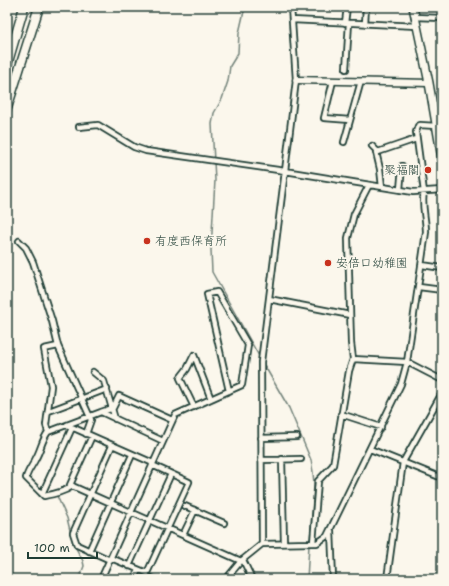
<svg xmlns="http://www.w3.org/2000/svg" width="449" height="586" viewBox="0 0 449 586" font-family="'Shantell Sans','Klee One',sans-serif">
	<rect width="100%" height="100%" fill="#fbf7ec"/>
	<filter id="ink" filterUnits="userSpaceOnUse"><feTurbulence type="fractalNoise" baseFrequency=".025" numOctaves="2"/><feDisplacementMap in="SourceGraphic" scale="8" xChannelSelector="R" yChannelSelector="G"/><feConvolveMatrix kernelMatrix="1 2 1 2 8 2 1 2 1" color-interpolation-filters="sRGB"/></filter>
	<g filter="url(#ink)">
		<g fill="none" stroke-linecap="round" stroke-linejoin="round">
			<path stroke="#74847b" stroke-width="1.5" d="M245,7L239,33L238,53L230,66L228,81L222,99L214,113L212,124L215,180L211,250L212,272L260,358
				M263,363L289,408L311,460L313,472L314,485L310,541
				M57,496L67,518L73,543L83,561L84,566L79,579
				M307,579L309,545"/>
			<g stroke="#1f3d34" stroke-width="8">
				<path id="street" d="M415,17L442,18
					M292,20L417,26
					M345,23L347,7
					M365,24L366,7
					M346,69L349,23
					M333,81L324,118L350,120
					M79,127L98,125L134,147L146,151L285,171L413,192L442,190
					M344,142L361,81
					M372,146L378,152L416,139
					M376,152L380,169L382,187
					M400,190L402,166
					M19,241L26,248L33,262L52,321L58,346L90,417L91,420L86,434
					M422,265L442,268
					M419,287L442,290
					M269,299L350,315
					M353,359L407,362L442,380
					M93,372L104,381L115,419
					M194,407L180,378L187,369L194,355L211,399
					M49,411L107,389
					M101,412L113,408L119,396L172,420
					M341,414L381,427
					M67,425L153,463
					M48,432L46,425L51,386L44,349L58,346
					M92,436L70,485L241,561
					M261,438L297,437
					M370,449L442,478
					M282,459L284,543
					M261,460L301,459
					M73,486C64,492 54,494 44,496L26,478C28,470 33,465 36,458C41,449 42,440 48,432L101,412L163,441
					M42,494L72,428
					M185,506L224,523
					M331,530L333,579
					M183,535L195,510
					M313,543L318,481L333,465L349,371L353,359L351,343L348,238L354,214L369,185
					M262,544L261,362L285,171L296,80L291,7
					M89,551L132,455
					M111,558L147,573L189,482L152,465
					M110,560L77,545L73,533L112,446
					M243,560L252,579
					M129,566L171,474
					M149,577L154,579
					M101,579L175,415L242,385L248,345L217,292L207,294L229,391
					M134,579L138,570
					M226,579L241,561L262,544L312,543H317L327,536L401,384L407,362L426,232C426,218 421,205 424,192L416,132L418,126L420,125L436,126
					M387,579L403,462L442,393
					M442,579V578"/>
			</g>
			<g stroke="#1f3d34" stroke-width="9">
				<path id="secondary" d="M296,80L429,83"/>
			</g>
			<g stroke="#1f3d34" stroke-width="10">
				<path id="primary" d="M413,7L429,83L442,159"/>
			</g>
			<g stroke="#1f3d34" stroke-width="11">
				<path id="highway" d="M7,65L24,7
					M7,108L39,7"/>
			</g>
			<use href="#street" stroke="#fbf7ec" stroke-width="4.5"/>
			<use href="#secondary" stroke="#fbf7ec" stroke-width="6"/>
			<use href="#primary" stroke="#fbf7ec" stroke-width="7"/>
			<use href="#highway" stroke="#fbf7ec" stroke-width="8"/>
		</g>
	</g>
	<g fill="#c8321e" stroke="#fbf7ec" stroke-width="1.5">
		<circle cx="428" cy="170" r="4"/>
		<circle cx="147" cy="241" r="4"/>
		<circle cx="328" cy="263" r="4"/>
	</g>
	<g text-anchor="middle" stroke-width="3.5" stroke-linejoin="round" paint-order="stroke">
		<g font-size="12" fill="#1f3d34" stroke="#fbf7ec" text-anchor="start">
			<text x="420" y="174" text-anchor="end">聚福閣</text>
			<text x="155" y="245">有度西保育所</text>
			<text x="336" y="267">安倍口幼稚園</text>
		</g>
	</g>
	<rect width="449" height="586" fill="none" stroke="#fbf7ec" stroke-width="24"/>
	<rect x="12" y="12" width="425" height="562" fill="none" stroke="#1f3d34" stroke-width="1.5" filter="url(#ink)"/>
	<path d="M28 552v6h69v-6" fill="none" stroke="#1f3d34" stroke-width="2"/>
	<text x="34" y="552" font-size="12" fill="#1f3d34" stroke="#fbf7ec" stroke-width="3" paint-order="stroke">100 m</text>
</svg>
